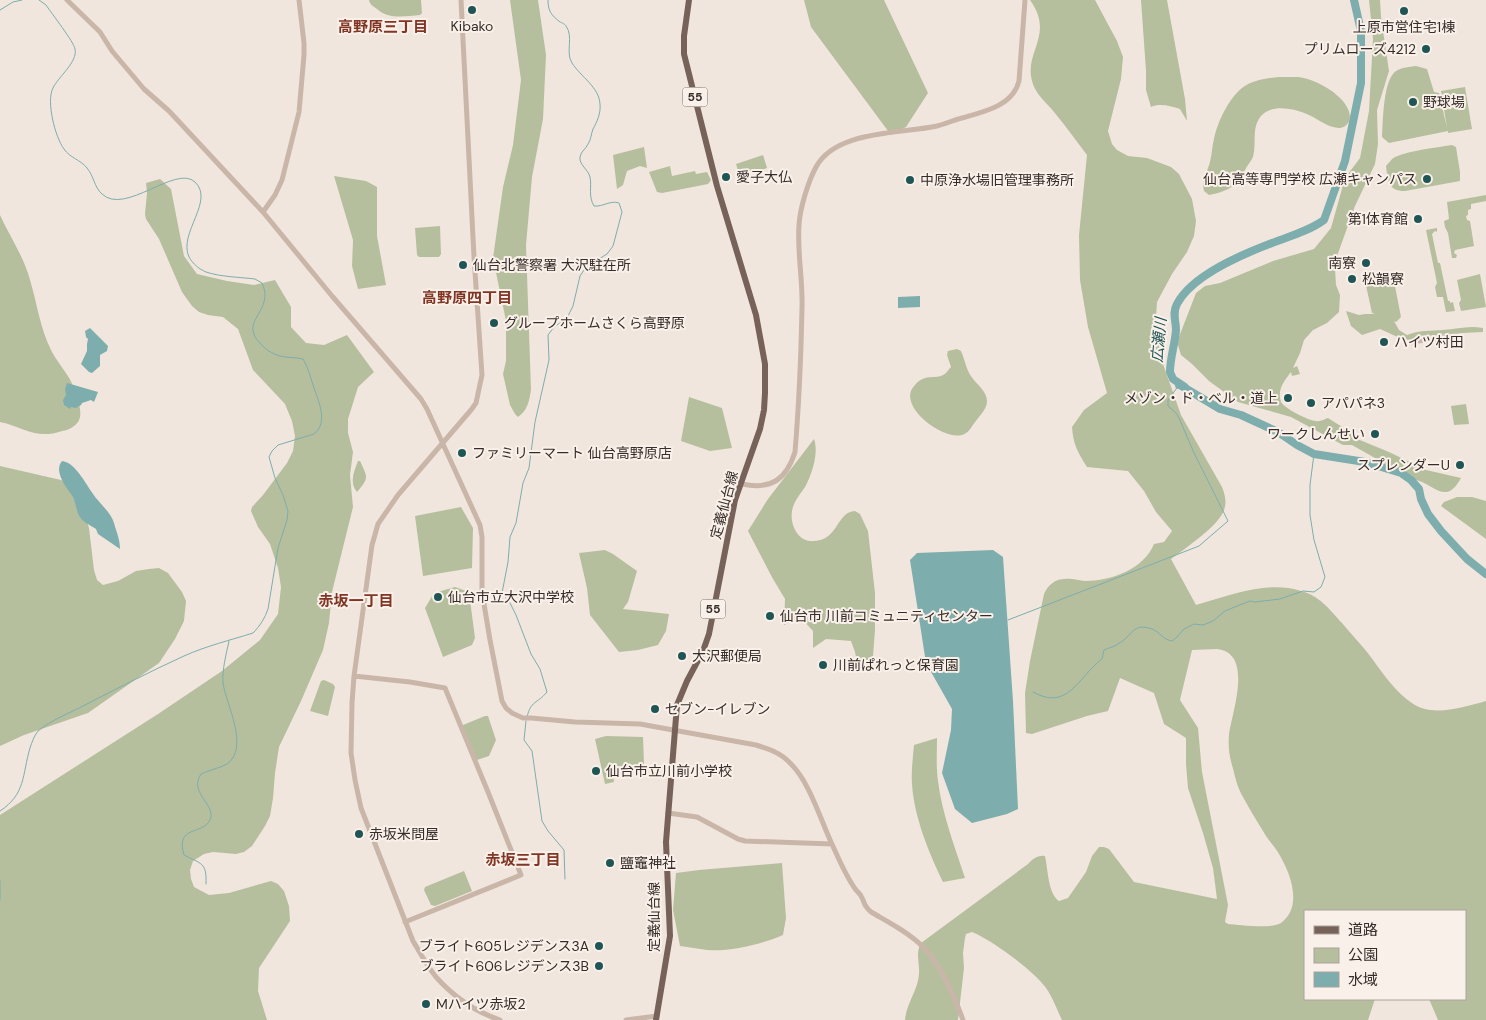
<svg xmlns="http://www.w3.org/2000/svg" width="1486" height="1020" viewBox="0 0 1486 1020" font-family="'DM Sans','Noto Sans JP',sans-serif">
	<rect width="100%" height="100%" fill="#f1e6dd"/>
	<path fill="#b6bf9d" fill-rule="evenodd" d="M369,0H421L422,13L420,15C405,16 389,20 377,9C373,6 370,5 369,0Z
		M510,0H538L546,55L543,119L532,177L526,245L531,390C529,401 528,410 518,417L515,414L510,405L503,374L506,361V321L493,258L503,187L513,145L521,80Z
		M804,0H884L928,93L906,127L891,135L811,27Z
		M1030,0H1095L1117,41L1123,57L1121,79L1108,131L1112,144L1117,150L1128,156L1147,158L1171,167L1179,174L1192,199L1196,221L1194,236L1187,252L1172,274L1157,302L1156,318L1157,337L1163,364L1181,415L1222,487C1225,495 1227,502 1224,510C1219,526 1184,549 1171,559L1196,605C1229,596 1267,580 1301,591C1320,596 1329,609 1342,623C1350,633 1359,642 1367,652C1382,671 1403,707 1430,710C1449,712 1468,706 1486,701V1020H1438L1429,999H1465V911H1305V999H1375L1368,1020H1062C1057,1010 1053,998 1046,988C1034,971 992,940 972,932L966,934L965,938L963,953L964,968L958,1020H905C906,1004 918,990 919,974C920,963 915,954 921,943L1028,864C1033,859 1037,855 1045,856C1048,869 1048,894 1059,901L1068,898L1086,872L1092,856L1099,847H1104L1109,849L1134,882L1217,899L1213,868L1203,833L1188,788L1186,764V738L1164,724L1154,693L1120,678L1108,711L1087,716L1032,734L1026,733L1025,693L1030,661L1044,594C1048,585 1055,579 1065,579C1072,578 1079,581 1085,581C1111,581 1144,569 1154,544L1164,542L1172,531L1156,512L1144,491L1128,471L1087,467C1078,453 1073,444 1072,427L1084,410L1107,393L1088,327L1080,280L1079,235L1087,155C1076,141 1066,126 1054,112C1047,103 1035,94 1032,81C1024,51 1055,35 1030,0ZM1217,649C1254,653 1232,712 1229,735C1228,745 1229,755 1232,765C1235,776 1237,787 1243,797C1250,810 1258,823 1266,836C1270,842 1276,848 1279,854C1291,874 1303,907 1281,923C1272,929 1239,925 1228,924L1225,922L1228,905L1202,772L1198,728L1180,700L1192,650Z
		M1141,0H1167L1185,99L1187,121L1180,109C1170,106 1160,103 1151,107L1146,90V71Z
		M1369,0H1380L1381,17L1389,71L1377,110L1378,144L1375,164L1355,206L1336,259L1335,268L1336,285L1340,295L1339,312L1327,323L1313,330L1304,340L1300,353L1293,368L1297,366L1300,374L1292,376L1291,372C1284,381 1277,390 1281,402C1284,408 1309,421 1316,421C1320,422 1325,419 1328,418L1347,430L1355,438L1389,452L1426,470L1461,478C1445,507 1435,483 1412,479L1352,445H1343L1291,417L1238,402L1209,381L1192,364L1181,355L1177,342L1196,293L1205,286L1220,283L1273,261L1314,249L1331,228L1345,178L1360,158L1369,111L1373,39Z
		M1416,66L1427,69L1434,92L1439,93L1447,128L1441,91L1465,87L1472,129L1448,133V131L1389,143L1382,137C1383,121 1383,80 1396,71C1402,67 1410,67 1416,66Z
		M1279,77C1285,77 1292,77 1298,77C1315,79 1341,93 1348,109C1350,114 1351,118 1348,123C1340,136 1319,120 1311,116C1297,109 1272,103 1261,116C1251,128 1257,143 1253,157C1251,161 1247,166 1245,170C1235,187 1229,191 1209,195L1204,191C1201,180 1207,173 1210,162C1212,154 1212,146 1214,139C1217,123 1229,98 1242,88C1252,80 1267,78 1279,77Z
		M1452,145L1456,147L1460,172V181L1405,191C1388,191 1388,181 1386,166C1389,163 1391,159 1395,157C1412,150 1434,148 1452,145Z
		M644,147L647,168L640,166L627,171L623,185L617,189L613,155Z
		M763,155L767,168L740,177L736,164Z
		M670,166L672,176L695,171L696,174L707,172L711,180L708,184L662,193L657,192L649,172Z
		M334,176L366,181L377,187V236L386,285L358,289L352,266L353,240Z
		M160,179L171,189L184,256L197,274L227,281L254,285L275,280L291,307V327L306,343L324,345L347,335L374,372L358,387L348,419V433L353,452L350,475L353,507L332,592L329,623L323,650L301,701L279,747L275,773L273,798L270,816L265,826L252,846L244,852L236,854L213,852L204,854L193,861L190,870L191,879L194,887L209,895L229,893L271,881L278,884L284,891L289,906L290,921L259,968L258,991L267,1020H0V815L158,714L222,671L260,640L278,614L281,587L278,568L270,544L258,527L251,511L252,507L263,495L287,463L293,451L295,436L292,421L285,404L253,370L238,329L223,317L208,315L199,312L192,306L182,292L159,239L146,219L145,214L147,193L146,183Z
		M1486,195V201L1471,204V209L1468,210V215L1466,216L1467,220L1470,221L1474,246L1455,250L1454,253L1457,255L1456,258H1452L1448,233L1445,227L1444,221L1449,219L1447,202Z
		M0,215C10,237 24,257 30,280C37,303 40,328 51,350C57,363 70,375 74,389C77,398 84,413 78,422C74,427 69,430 62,431C35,440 24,427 0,422Z
		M440,226L441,254L439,257H419L417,255L415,228Z
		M1437,228V232L1435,231L1432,234L1438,263H1440L1448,301H1450V303L1453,302L1455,311L1446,312L1443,297H1437L1435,287L1437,283L1426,230Z
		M1480,274L1486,307L1461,311L1459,303L1461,300L1457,280Z
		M1393,276L1401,317L1396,322L1394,321L1399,330L1407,335C1419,330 1430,331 1443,330C1457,329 1469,325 1483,328V332L1462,333L1427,336L1410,340L1402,339L1380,329L1362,335L1351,326L1346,311L1359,315L1365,314H1375L1372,313L1365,281Z
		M957,349L961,351C965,360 966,369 971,376C976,384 987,391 987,401C987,409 980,415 976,421C973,424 970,431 966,433C950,445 903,412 911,391C911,390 914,386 915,385C926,372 937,381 946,373C946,373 950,368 951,367L947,355L948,351Z
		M689,397L722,408L732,448L710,451L681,441Z
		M1466,404L1469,424L1454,425L1451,406Z
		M814,439C819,453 812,474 805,487C801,493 795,500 793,507C788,521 797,543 814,541C839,540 836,512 855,511L860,514L868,531L875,593V630L873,656L868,666L859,672L855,652L851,641L826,639L813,648V631L800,617L784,625L785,599L773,579L748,531L768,499Z
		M358,461H360C368,478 369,478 357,492C349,483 354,471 358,461Z
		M0,466L61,480L69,485L79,495L89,528L94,570L97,580L103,585L118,581L136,571L149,569L159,568L168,573L182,592L186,601L184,621L175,639L159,663L88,713L24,735L0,746Z
		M1457,497H1472L1486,501V539L1441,506L1444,502Z
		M461,507L473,528L472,568L423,576L415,516Z
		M605,550L613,554L637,571L628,602L623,609L669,614L666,631L658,645L638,650L619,652L590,615L587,588L579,553Z
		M455,587L469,592L475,638L472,645L443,657L425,608L434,593Z
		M324,680L333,684L335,687L328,716L310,711L321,681Z
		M485,716H488L496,740L489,756L477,760L463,727V725Z
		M606,736L643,737L644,764L612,767L614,782L605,784L595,739Z
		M937,738C937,752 936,767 938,781C942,814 955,847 965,878L943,882C929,853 914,817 912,784C911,771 913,757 914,745Z
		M782,863L786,918L783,935C763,944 729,952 707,950C698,949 689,947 680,946L673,910L676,873L699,870Z
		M464,871L472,891L435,906L431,905L424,890L425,887Z"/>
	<path fill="#7dadac" d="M920,296V307L898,308V297Z
		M90,328L108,346L107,351L100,355V366L92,373L89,372L81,364L87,351V344L88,339L86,337L85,331Z
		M67,383L98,392L94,402L91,400L82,403L81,405L76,408L71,407L70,409L64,405L63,400L66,395L65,389Z
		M62,461C74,462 85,482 91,491C96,500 111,512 114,523C116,531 120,539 120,549L98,534L96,529C90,525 83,522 80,517C76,511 76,503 73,497C67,488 53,472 62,461Z
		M993,550L1003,557L1013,701L1018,809L1007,814L972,823L955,809L942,773L951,730L952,709L926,663L910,560L917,553Z"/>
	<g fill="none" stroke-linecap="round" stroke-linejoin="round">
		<path stroke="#7dadac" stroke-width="1" d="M0,10L13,2L22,0
			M1008,620L1199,546L1228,521L1194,453L1179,418L1176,413L1168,406V400L1179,385
			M1033,692C1068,712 1078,677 1102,659L1104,650C1108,648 1114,647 1118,644C1133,636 1132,622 1152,629C1160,632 1162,639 1172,641L1177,637L1184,629L1194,624L1203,625L1213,621L1225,611L1237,606L1250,601L1255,602L1280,599L1303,591L1314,592L1321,587L1325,577L1314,540L1310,515V485L1314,454
			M527,717C531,700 537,704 547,692L540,669L531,654L516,615L510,603L502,593L508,562L510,537L516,523L523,483L529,468L535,422L549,360L548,335L554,327L567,318L573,306L580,276L586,267L607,254L613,246L622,212L619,203C610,200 603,207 594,206C588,196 592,187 590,177C588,169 579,165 580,157C581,151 586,149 588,144C591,140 591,134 593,129C597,122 601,113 600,104C599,87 581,77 572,63C565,52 574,37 566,26C566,25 561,22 560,22C551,15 548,11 548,0
			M526,721L524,740L532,751L542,821L548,831L564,850L565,879
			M0,811C26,794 22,775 30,748C32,742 34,736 38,731C51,720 70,713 85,705C118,688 151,671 184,656C206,646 231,640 253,633C260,626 265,618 268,609L278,548L287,520L288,511L283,495L275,478L269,457L272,451L278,445L314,434C329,422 318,400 313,385C310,376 308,367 303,359C295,357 287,358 280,356C272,354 265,349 260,343C241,324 266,314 265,294C265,290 263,286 262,283L255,279C239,277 221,277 206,272C199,269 193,264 189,257C178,233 215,201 195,182C176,164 125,216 102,194C94,187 94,176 87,168C81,160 70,158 64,149C55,137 46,101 53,88C58,77 78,62 75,49C74,42 52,14 46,5L39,0
			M0,881V900
			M206,884C207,862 201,864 184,855C175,825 203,835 210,820C217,805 188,793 201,774C209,770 220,768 227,764C250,748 226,704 223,683C222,670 226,655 229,641"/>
		<path stroke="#7dadac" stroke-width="8" d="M1179,385L1185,387L1173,379L1170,372C1170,358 1175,344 1176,330C1176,321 1172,313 1177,304C1192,275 1243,254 1272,243C1290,236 1309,231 1324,220L1345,161L1361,83V31L1354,0
			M1180,385L1220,409L1241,415L1278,432L1297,445L1314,454L1365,462L1401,473L1411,480L1419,489L1421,499L1428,514L1441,531L1467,559L1486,574"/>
		<path stroke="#c9b6a9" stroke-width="5" d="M67,0L100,32L112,51L144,89L169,111L263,212L332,296L421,399L427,409L480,525L482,537V592L490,640L502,701L506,708L512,713L523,718H531L575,722L640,724L756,745C769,749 781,753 790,763C809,781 820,818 831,842C838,857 846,877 856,890C858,892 860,894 861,896C866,904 862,904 871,912C888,922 908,932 922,946C941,965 954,995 963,1020
			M461,0L474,257L482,375L476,403L471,410L398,495L378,524L372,545L354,676L352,703L351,753L355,780L361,808L413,941C420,953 427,966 436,977C453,996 476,1012 500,1020
			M263,212L275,195L282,180L299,112L304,55V43L299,0
			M1410,342L1458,336
			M742,484C771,490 786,480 795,452C799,404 801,356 802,308C803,280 797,252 799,225C800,208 808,182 816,167C836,130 901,134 937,126C945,124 954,120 962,118C983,112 1013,106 1019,81L1025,0
			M354,676L410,682L445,688L488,792L521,875L405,922
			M668,813L697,817L738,839L745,841L832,844
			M626,1020L657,1016"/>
		<path stroke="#77625a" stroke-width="6" d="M656,1020L670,936L666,842L677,705L687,681L703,651L709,634L735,500L760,429L764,410L765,393V364L756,315L717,186L684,54V36L689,0"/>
	</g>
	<g fill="#205556" stroke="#f9f1e9" stroke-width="2">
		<circle cx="472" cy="10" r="5"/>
		<circle cx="1404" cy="11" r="5"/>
		<circle cx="1426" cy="49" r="5"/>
		<circle cx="1413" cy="102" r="5"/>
		<circle cx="726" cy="177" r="5"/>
		<circle cx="1427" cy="179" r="5"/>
		<circle cx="910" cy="180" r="5"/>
		<circle cx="1418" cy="219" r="5"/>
		<circle cx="1366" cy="263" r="5"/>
		<circle cx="463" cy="265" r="5"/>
		<circle cx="1352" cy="279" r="5"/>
		<circle cx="494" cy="323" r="5"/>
		<circle cx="1384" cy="342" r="5"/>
		<circle cx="1288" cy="398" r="5"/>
		<circle cx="1311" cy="403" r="5"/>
		<circle cx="1375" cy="434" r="5"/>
		<circle cx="462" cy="453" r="5"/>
		<circle cx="1460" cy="465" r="5"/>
		<circle cx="438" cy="597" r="5"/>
		<circle cx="770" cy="616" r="5"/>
		<circle cx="682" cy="656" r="5"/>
		<circle cx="823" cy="665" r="5"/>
		<circle cx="655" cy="709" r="5"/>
		<circle cx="596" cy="771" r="5"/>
		<circle cx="359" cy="834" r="5"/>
		<circle cx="610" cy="863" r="5"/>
		<circle cx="599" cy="946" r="5"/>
		<circle cx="599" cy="966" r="5"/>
		<circle cx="426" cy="1004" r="5"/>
	</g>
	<g text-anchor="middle" stroke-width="4" stroke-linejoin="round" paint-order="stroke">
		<g fill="#f9f1e9" stroke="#706763" stroke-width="1">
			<rect x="682.5" y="87.5" width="25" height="19" rx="4"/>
			<rect x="700.5" y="599.5" width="25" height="19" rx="4"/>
		</g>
		<g font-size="12" font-weight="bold" fill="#362c29">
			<text x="695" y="101">55</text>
			<text x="713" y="613">55</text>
		</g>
		<g font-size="14" fill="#362c29" stroke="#f9f1e9" text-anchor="start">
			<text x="472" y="31" text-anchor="middle">Kibako</text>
			<text x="1404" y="32" text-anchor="middle">上原市営住宅1棟</text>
			<text x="1416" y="54" text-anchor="end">プリムローズ4212</text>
			<text x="1423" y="107">野球場</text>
			<text x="736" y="182">愛子大仏</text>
			<text x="1417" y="184" text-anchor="end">仙台高等専門学校 広瀬キャンパス</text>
			<text x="920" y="185">中原浄水場旧管理事務所</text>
			<text x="1408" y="224" text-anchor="end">第1体育館</text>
			<text x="1356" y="268" text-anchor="end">南寮</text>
			<text x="473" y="270">仙台北警察署 大沢駐在所</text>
			<text x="1362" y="284">松韻寮</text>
			<text x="504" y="328">グループホームさくら高野原</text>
			<text x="1394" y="347">ハイツ村田</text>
			<text x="1278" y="403" text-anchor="end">メゾン・ド・ベル・道上</text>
			<text x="1321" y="408">アパパネ3</text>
			<text x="1365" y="439" text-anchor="end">ワークしんせい</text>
			<text x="472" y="458">ファミリーマート 仙台高野原店</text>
			<text x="1450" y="470" text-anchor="end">スプレンダーU</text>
			<text x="448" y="602">仙台市立大沢中学校</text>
			<text x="780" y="621">仙台市 川前コミュニティセンター</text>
			<text x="692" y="661">大沢郵便局</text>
			<text x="833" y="670">川前ぱれっと保育園</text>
			<text x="665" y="714">セブン-イレブン</text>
			<text x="606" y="776">仙台市立川前小学校</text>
			<text x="369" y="839">赤坂米問屋</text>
			<text x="620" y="868">鹽竈神社</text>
			<text x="589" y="951" text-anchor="end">ブライト605レジデンス3A</text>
			<text x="589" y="971" text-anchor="end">ブライト606レジデンス3B</text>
			<text x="436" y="1009">Mハイツ赤坂2</text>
		</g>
		<g font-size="14" fill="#362c29" stroke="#f9f1e9">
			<text transform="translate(724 505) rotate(-75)" y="5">定義仙台線</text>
			<text transform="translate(654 917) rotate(-90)" y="5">定義仙台線</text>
		</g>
		<g font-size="15" font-weight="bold" fill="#813625" stroke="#f9f1e9">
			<text x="383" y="32">高野原三丁目</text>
			<text x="467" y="303">高野原四丁目</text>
			<text x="356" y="606">赤坂一丁目</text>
			<text x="523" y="865">赤坂三丁目</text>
		</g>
		<g font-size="15" font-style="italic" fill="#205556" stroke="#f9f1e9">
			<text transform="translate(1159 340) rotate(-85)" y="5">広瀬川</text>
		</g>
	</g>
	<rect x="1304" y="910" width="162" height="90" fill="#f9f1e9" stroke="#aba29c"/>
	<rect x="1314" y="926" width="25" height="8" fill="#77625a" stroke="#aba29c"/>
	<text x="1348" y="935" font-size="15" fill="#362c29">道路</text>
	<rect x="1314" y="948" width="25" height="15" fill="#b6bf9d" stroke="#aba29c"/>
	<text x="1348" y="960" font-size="15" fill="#362c29">公園</text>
	<rect x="1314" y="972" width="25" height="15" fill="#7dadac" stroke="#aba29c"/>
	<text x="1348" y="985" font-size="15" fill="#362c29">水域</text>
</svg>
